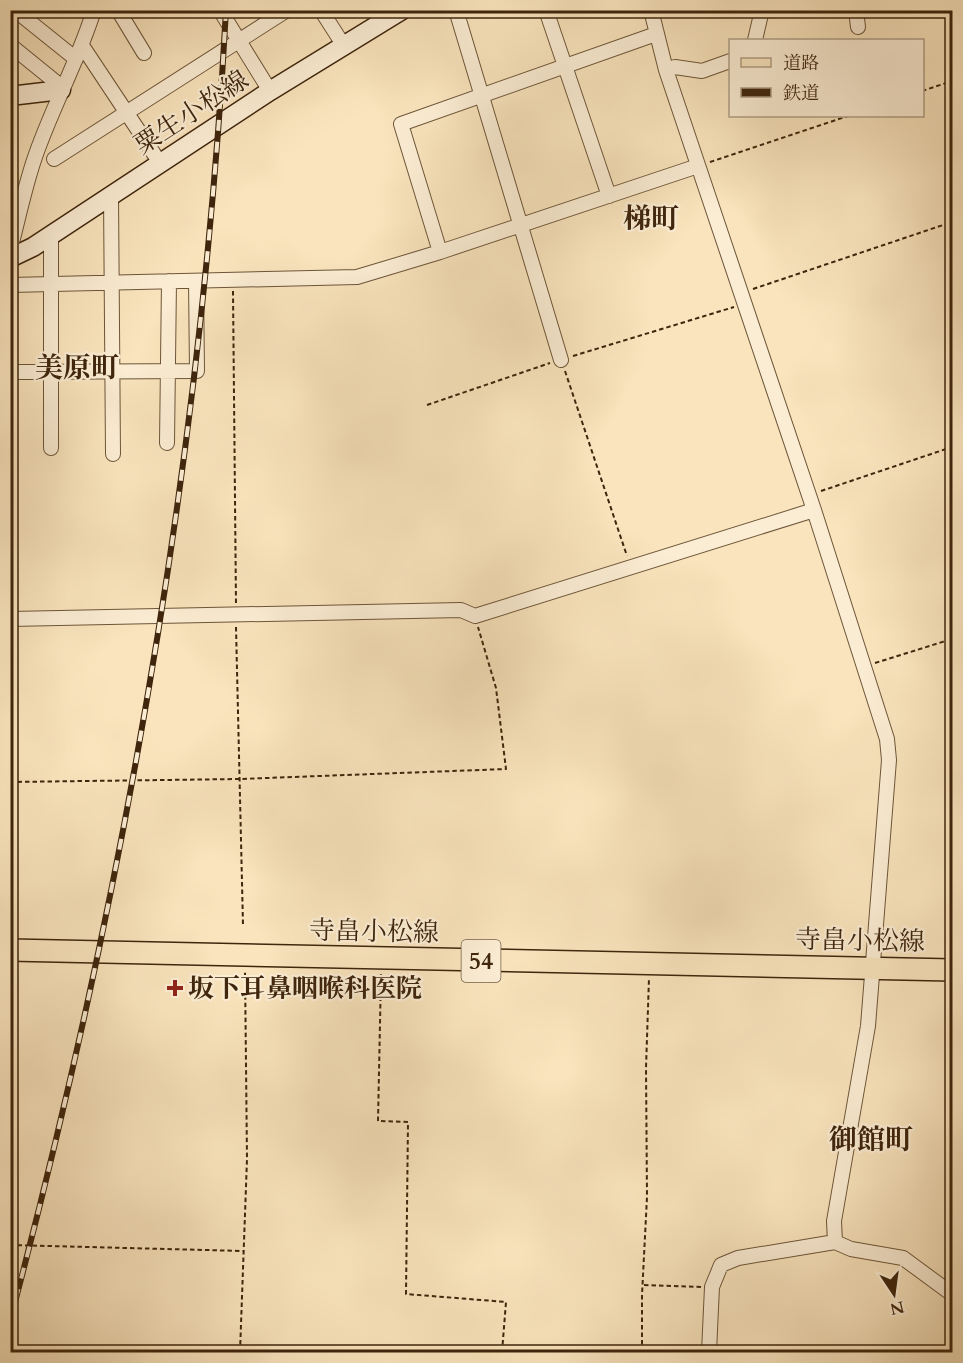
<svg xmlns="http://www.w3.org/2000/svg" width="963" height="1363" viewBox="0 0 963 1363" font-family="Cardo,'Noto Serif JP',serif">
	<rect width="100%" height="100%" fill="#f9e4bd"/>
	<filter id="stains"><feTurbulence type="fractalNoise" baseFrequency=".00333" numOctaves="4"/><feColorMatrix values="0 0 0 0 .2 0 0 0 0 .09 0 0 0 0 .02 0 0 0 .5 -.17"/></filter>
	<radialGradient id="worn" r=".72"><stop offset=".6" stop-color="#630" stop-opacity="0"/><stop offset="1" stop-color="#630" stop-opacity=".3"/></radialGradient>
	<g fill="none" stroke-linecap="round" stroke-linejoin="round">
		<g stroke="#6d5538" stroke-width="16">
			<path id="street" d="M15,10L76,59
				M118,10L144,53
				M220,10L270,91
				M321,10L344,46
				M456,10L561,360
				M546,10L609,196
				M651,10L666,70L814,510L887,739L889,760L868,1026L834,1221L835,1242
				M856,10L858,27
				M656,34L401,124L440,252L698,166
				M755,40L762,10
				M10,45L63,88
				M83,47L160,163
				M666,70L675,67L702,71L730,61
				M54,159L287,10
				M111,195L113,454
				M51,235V448
				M10,250C18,220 24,190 34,160C51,109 78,62 94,10
				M10,285L357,277L440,252
				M10,372L197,371L196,281
				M167,443L169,281
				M10,619L461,610L475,616L814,510
				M709,1352L712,1287L721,1265L738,1258L835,1242L851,1249L903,1258L952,1294"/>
		</g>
		<g stroke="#3e250c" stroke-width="21">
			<path id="secondary" d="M10,96L61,90
				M10,258L33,247L270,91L402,10"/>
		</g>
		<g stroke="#3e250c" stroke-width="24">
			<path id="primary" d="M10,950L952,970"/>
		</g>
		<path stroke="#3e250c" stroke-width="2" stroke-dasharray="4.5 3" stroke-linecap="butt" d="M922,91L952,81
			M710,162L848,116
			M753,289L952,222
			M233,291L236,604
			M573,356L734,307
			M565,371L627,556
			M427,405L550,363
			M821,491L952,447
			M236,627L243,925
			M875,663L952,639
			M10,782L240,779L506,769L496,688L478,627
			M381,974L378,1121L408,1122L406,1294L506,1302L502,1352
			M10,1245L244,1251
			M644,1285L701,1287
			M240,1352L247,1159L245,970
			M642,1352V1295L647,1197L646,1068L649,978"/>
		<use href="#street" stroke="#fbedd4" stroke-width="14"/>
		<use href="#secondary" stroke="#fbedd4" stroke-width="18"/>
		<use href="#primary" stroke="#f9e4bd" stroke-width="21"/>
		<g stroke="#3e250c" stroke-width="6">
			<path id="rail" d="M10,1321C124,893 202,453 226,10"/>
		</g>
		<use href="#rail" stroke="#fbedd4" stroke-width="4" stroke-dasharray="11" stroke-linecap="butt"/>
	</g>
	<path fill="#8f2418" stroke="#fbedd4" stroke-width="2" d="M172 979h6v6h6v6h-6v6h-6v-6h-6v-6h6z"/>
	<g text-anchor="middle" stroke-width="4.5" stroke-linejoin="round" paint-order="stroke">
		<rect fill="#fbedd4" stroke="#776148" stroke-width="1.5" x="461.5" y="940" width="39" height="42" rx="4.5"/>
		<g font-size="24" font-weight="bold" fill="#3e250c">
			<text x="481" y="969">54</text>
		</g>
		<g font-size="26" fill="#3e250c" stroke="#fbedd4">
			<text transform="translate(191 112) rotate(-33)" y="9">粟生小松線</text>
			<text transform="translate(374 931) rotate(1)" y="9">寺畠小松線</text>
			<text transform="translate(860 940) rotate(1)" y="9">寺畠小松線</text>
		</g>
		<g font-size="26" font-weight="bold" fill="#3e250c" stroke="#fbedd4" text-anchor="start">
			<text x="188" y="997">坂下耳鼻咽喉科医院</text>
		</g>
		<g font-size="28" font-weight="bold" fill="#3e250c" stroke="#fbedd4">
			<text x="651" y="228">梯町</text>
			<text x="77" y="377">美原町</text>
			<text x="871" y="1149">御館町</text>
		</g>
	</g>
	<rect width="963" height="1363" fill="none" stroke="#f9e4bd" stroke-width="36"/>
	<rect x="12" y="12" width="939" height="1339" fill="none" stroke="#3e250c" stroke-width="3"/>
	<rect x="18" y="18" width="927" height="1327" fill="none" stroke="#3e250c" stroke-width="1.5"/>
	<rect x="729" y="39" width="195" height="78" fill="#fbedd4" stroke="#af9d84" stroke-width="1.5"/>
	<rect x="741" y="58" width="30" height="9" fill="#f9e4bd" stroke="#af9d84" stroke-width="1.5"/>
	<text x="783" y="69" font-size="18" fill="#3e250c">道路</text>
	<rect x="741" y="88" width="30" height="9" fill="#3e250c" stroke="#af9d84" stroke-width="1.5"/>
	<text x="783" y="99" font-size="18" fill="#3e250c">鉄道</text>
	<g transform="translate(894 1294) rotate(167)" stroke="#fbedd4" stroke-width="4.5" paint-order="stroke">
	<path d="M0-4.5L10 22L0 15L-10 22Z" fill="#3e250c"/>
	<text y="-9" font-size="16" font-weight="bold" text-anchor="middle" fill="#3e250c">N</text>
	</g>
	<rect width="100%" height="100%" filter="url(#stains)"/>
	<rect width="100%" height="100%" fill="url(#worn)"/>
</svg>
